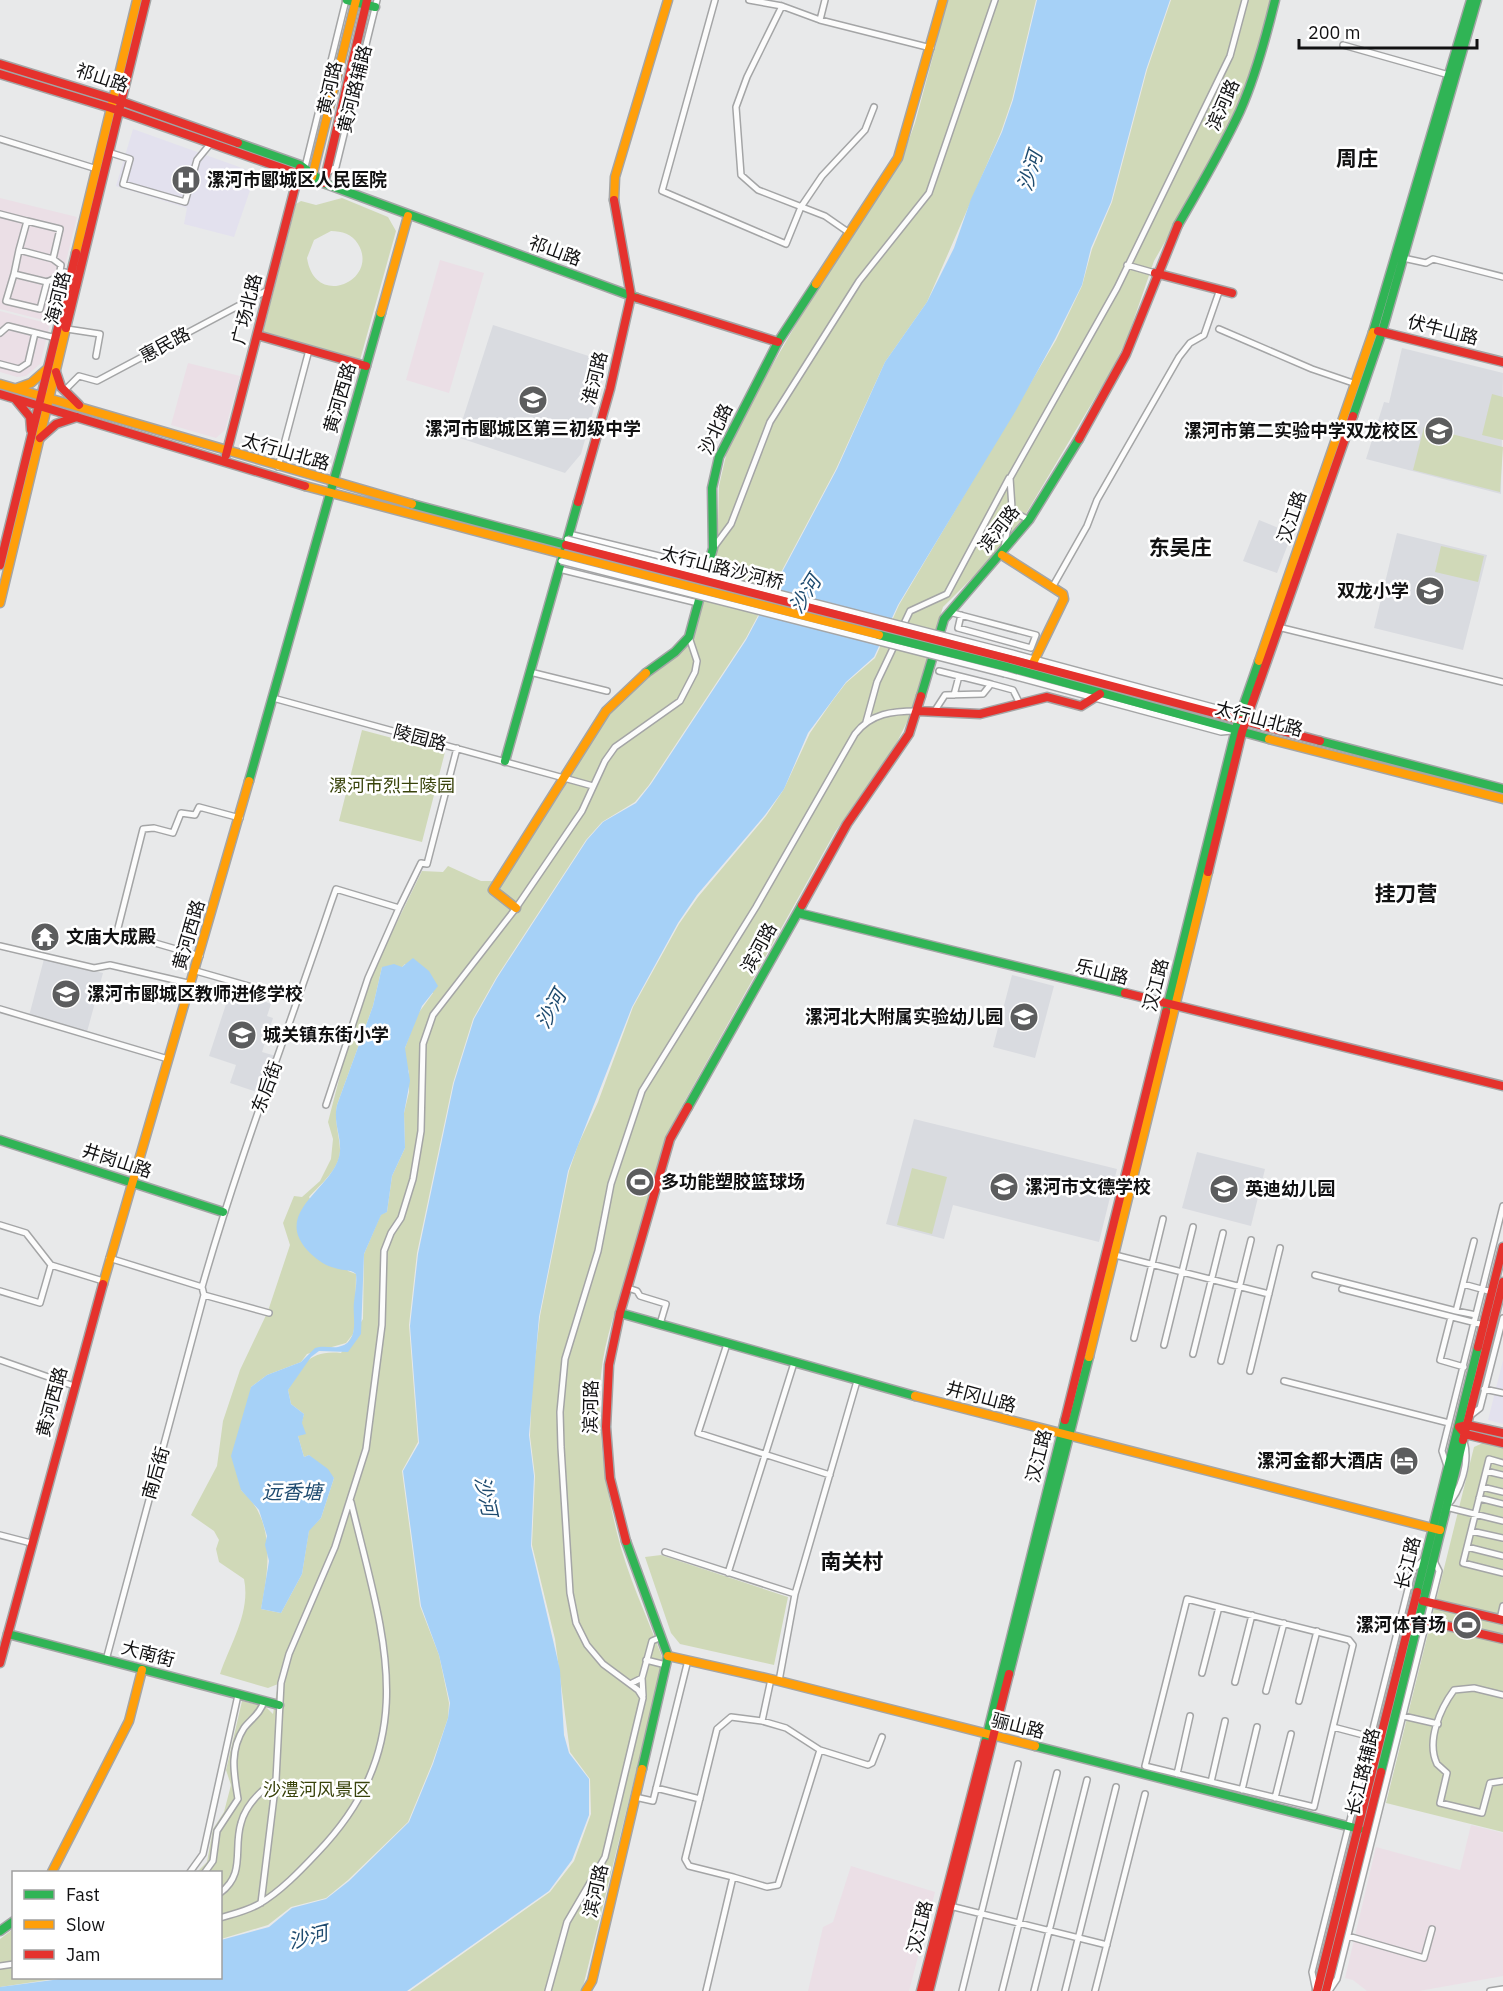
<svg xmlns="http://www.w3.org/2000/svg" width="1503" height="1991" viewBox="0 0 1503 1991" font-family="'IBM Plex Sans','Noto Sans SC',sans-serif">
	<rect width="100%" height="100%" fill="#e8e9ea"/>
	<path fill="#ebdfe6" d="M0,198L77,217L51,322L0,309Z
		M440,260L484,273L449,393L406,380Z
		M0,311L50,324L40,364L26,376L17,377L0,372Z
		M188,363L240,376L225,430L216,438L171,425Z
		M1471,1825L1503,1833V1976L1419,1991H1367L1353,1980L1345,1978L1376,1847L1460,1870Z
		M851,1866L935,1892L909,1991H808L823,1927L833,1922Z"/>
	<path fill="#d9dbe0" d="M493,325L607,362L581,454L565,473L457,437Z
		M1402,348L1503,373L1501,494L1366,459L1384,402L1389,403Z
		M1259,520L1281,529L1277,539L1288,544L1277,573L1243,561Z
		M1397,533L1487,555L1463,650L1374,628Z
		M44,959L103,973L87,1032L29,1016Z
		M1012,975L1054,986L1035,1058L993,1047Z
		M232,986L260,995L259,999L271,1004L267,1016L273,1018L262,1052L276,1056L263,1094L230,1083L236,1065L209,1056Z
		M914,1119L1117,1169L1099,1242L953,1205L944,1239L886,1224Z
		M1197,1152L1265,1169L1251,1226L1182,1208Z"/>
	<path fill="#e3e1ee" d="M133,129L256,173L234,237L184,224L187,208L116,186Z
		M1503,1360V1424L1488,1420Z"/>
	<path fill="#d0d9b8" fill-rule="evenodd" d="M945,0H1036L1012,100L1001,132L927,302L885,362L836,469L746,638L649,785L635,802L602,822L586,840L496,978L473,1019L453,1083L417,1253L409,1325L418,1442L402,1471L420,1606L439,1655L449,1703L448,1718L432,1764L408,1822L348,1880L326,1898L291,1907L268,1925L221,1939L220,1872H197L207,1862L213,1829L224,1812L231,1785L226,1770L242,1701L266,1707L273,1714L278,1684L268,1688L220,1674C230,1644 251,1612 244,1579L219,1562L216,1549L219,1540L214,1531L191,1515L217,1466L223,1421L240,1370L268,1311L290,1245L283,1223L294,1196L302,1197L320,1181L331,1159L333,1139L328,1122L344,1060L374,969L422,871L443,872L448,866L481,881H502L562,791L592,736L621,700L683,650L694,636L707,586L718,522L719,486L730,438L827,271L900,164L915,123L936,45ZM405,964L433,993L417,1015L405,1048V1061L409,1072V1092L404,1113L405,1148L392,1176L387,1212L381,1214L364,1254L363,1319L341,1353C309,1350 303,1364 288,1390L291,1404L304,1414L298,1436L304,1457L309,1455L334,1478L321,1518L309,1530L302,1574L281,1613L261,1609C269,1568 276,1520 241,1490L251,1387L267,1375L301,1362L307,1354L346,1343L353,1334L355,1324L356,1274L348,1271L309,1197C321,1184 341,1168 340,1149C339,1133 334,1121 337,1105L373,1006L382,967H402Z
		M1171,0H1270L1259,47L1239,102L1217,151L1154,261L1127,339L1111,371L1021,522L989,561L943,607L910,716L895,746L835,832L682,1106C658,1154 646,1205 632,1256C621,1296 605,1334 601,1375C596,1426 605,1483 617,1533C627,1575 647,1616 662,1657L661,1670L583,1987L581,1991H410L550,1892L574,1861L591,1814L590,1779L570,1752L555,1639L532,1545L535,1476L530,1436L532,1387L540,1316L569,1171L578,1145L598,1102L633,1007L679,924L698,897L766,816L784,789L810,733L833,700L846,683L875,658L899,605L1056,340L1082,286L1092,249L1112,202L1147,70Z
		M342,198L388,217L396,231L360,360L263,332L296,204L301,201L316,205ZM331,231C342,231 352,234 358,244C380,280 315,310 307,258L314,240Z
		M1492,394L1503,397V440L1482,435Z
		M1424,427L1503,447L1500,492L1413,470Z
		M1441,546L1484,556L1478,582L1435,572Z
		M362,730L445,752L422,842L339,821Z
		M912,1168L947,1177L932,1234L897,1225Z
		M1485,1442L1503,1447V1832L1386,1803L1474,1447Z
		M661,1555L788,1597L774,1665L680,1644L671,1633L645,1557Z
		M13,1929L14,1978H61L0,1987V1939Z"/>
	<path fill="#a6d1f7" d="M1037,0H1170L1146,70L1111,202L1091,248L1082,285L1055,339L1015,412L898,605L874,657L846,682L808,733L784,789L765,815L697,895L678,923L632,1007L568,1171L539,1317L529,1435L534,1476L531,1546L560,1670L564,1735L569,1753L589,1779V1815L572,1860L549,1891L407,1991H0V1987L68,1978H220L221,1940L269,1927L292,1908L326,1899L349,1881L409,1822L433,1764L448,1718L450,1703L439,1655L421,1606L403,1471L419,1443L410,1326L418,1254L454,1083L474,1019L497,978L587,840L603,822L636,803L651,784L746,640L837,469L885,362L927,302L954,248L971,199L1002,132L1013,100Z
		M413,958L429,971L438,986L422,1006L405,1048L410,1081L404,1113L405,1148L392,1176L387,1212L381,1215L364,1254L361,1334L348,1352L319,1351L311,1357L288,1390L291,1404L304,1414L302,1423L306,1434L298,1436L304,1457L309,1455L328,1469L334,1478L321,1518L309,1531L302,1574L281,1613L261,1609L269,1561L265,1545L267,1536L259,1510L241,1490L231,1456L251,1387L267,1375L301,1362L315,1348C323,1345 330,1348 338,1347C361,1343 352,1316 354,1302C355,1292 357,1285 356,1274C351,1269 342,1271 335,1268C325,1266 318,1260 311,1254C267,1211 337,1189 340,1151C341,1135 333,1123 337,1105L373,1006L382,967L394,964L402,967Z"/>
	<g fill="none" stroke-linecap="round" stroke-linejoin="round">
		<g stroke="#a4a5a6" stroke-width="8">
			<path id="street" d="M715,0L662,191L786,244L801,207L822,176L865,130L874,107
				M749,0L782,6L820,20L931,48
				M782,6L747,77L736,107L741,175L758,190L825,216L848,232
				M820,20L825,0
				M1343,45L1449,75
				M0,139L97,169
				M111,153L130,159L123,184L185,202L197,160L211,143
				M305,167L346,0
				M327,173L336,167L377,0
				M0,214L27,221
				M19,250L27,221L60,229L53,259
				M1403,258L1426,263L1433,259L1503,277
				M1127,265L1155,273
				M60,271L58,277L47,282L14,274L19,250L53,259L61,265L60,271L73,274
				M14,274L6,301L40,309L47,282
				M67,329L100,334L96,356
				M1219,329L1312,369L1356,384
				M0,333L8,326L56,338
				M0,364L19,369L28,363L35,333
				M64,391L79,376L97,381L268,290
				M278,467L309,350
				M1012,511L1029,520
				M569,534L708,568
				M714,547L731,524L770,422L859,281L929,193L995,0
				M1004,547L1012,508L1010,478L1117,288L1230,56L1245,0
				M559,569L698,603
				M1053,586L1087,526L1097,500L1179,357L1190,343L1204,335L1220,289
				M949,612L1036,635L1031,648L958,628L961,615
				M1278,627L1503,682
				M902,628L910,611L947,594L1009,478
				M1012,653L1224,710L1232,716
				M939,671L991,684
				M530,672L607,691
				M1005,674L1221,732L1232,731
				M954,695L959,676
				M273,698L593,786
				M934,712L945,695L983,694L991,684L1013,690L1020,704
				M866,722L877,682L896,642
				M0,946L94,968L110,965L192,984
				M200,956L117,932L143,829L154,828L173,833L181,813L195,815L199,807L240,818
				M196,971L298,1000
				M0,1009L168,1059
				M326,1105L368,978L399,908
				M0,1225L26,1233L51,1265L103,1281
				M1115,1255L1269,1294
				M109,1258L202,1287
				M1315,1275L1456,1311L1474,1241
				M1463,1284L1492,1292
				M628,1288L637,1291L640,1296L666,1304L660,1324
				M1342,1289L1484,1325
				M0,1291L40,1303L51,1265
				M204,1295L269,1313
				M1456,1311L1476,1315
				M1451,1317L1440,1360L1464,1367
				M1134,1338L1163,1219
				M727,1344L698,1433L830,1475
				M1164,1345L1193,1227
				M1193,1354L1223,1233
				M0,1360L74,1386
				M1221,1361L1251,1240
				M1250,1371L1280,1248
				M1284,1381L1449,1423
				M1484,1389L1503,1393
				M1471,1415L1480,1408L1503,1318
				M1464,1441C1470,1462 1461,1491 1446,1507L1503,1521
				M1503,1463L1489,1459L1463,1563L1503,1573
				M1447,1466L1442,1451L1503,1206
				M1486,1471L1503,1475
				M1482,1487L1503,1492
				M1479,1498L1503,1504
				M1471,1531L1503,1538
				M0,1535L31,1543
				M1467,1547L1503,1556
				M665,1552L795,1594
				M728,1573L794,1363
				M1500,1619L1503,1606
				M106,1660L204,1295L202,1287C239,1157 288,1031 331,903L336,889L399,908L421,863L427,864L457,748
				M646,1660L666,1665
				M1202,1673L1219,1607
				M642,1678L643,1696
				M779,1681L795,1594L857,1381
				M1235,1682L1252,1615
				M632,1683L642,1678L652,1641L659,1638
				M1266,1691L1284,1623
				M1503,1695L1474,1688L1454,1690C1440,1709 1426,1741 1437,1764L1447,1773L1440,1803L1482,1813L1490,1783L1503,1781
				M1299,1701L1317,1631
				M1403,1716L1438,1724
				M1333,1727L1314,1807L1145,1766L1187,1599L1349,1640L1353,1645L1333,1727L1371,1737
				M820,1750L868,1765L872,1763L882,1737
				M1177,1774L1190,1716
				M1211,1782L1225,1721
				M656,1788L700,1799
				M1242,1790L1257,1727
				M635,1797L653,1801L688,1660
				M1275,1798L1291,1734
				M190,1872L203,1854L238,1695
				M205,1872L213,1861L217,1831L238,1799C234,1774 229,1751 244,1728C251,1719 261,1713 264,1701
				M733,1877L767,1887L778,1885L820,1750L786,1728L762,1721
				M220,1893C246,1874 233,1849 241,1823C246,1804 260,1791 276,1780
				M261,1903L276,1780L281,1683L289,1654L335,1547L366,1449L382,1325L384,1251L391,1233L401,1218L413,1179L421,1131L423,1044L433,1015L516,908L582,811L605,761L615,747L680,701L695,672L697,661L689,637
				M950,1906L1107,1945
				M220,1918C233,1914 247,1911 259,1904C280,1892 301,1870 317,1853C425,1741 383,1635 351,1502
				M1348,1936L1424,1958L1432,1929
				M0,1966L14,1964
				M548,1991L567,1922L605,1857L643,1698L638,1690L603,1664L587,1645L576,1623L570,1593L561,1447L560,1412L565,1359L598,1251L611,1184L642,1091L756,907L855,734C871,713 893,711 917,711
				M706,1991L733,1877L689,1866L685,1859L717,1729L731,1717L762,1721L771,1679
				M962,1991L1018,1764
				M1002,1991L1057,1773
				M1034,1991L1087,1780
				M1065,1991L1116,1787
				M1095,1991L1145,1794
				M1316,1991L1312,1972L1413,1569L1425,1559
				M1329,1991L1337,1979L1439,1571L1433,1559
				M1490,1991L1503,1989"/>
		</g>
		<g stroke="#a4a5a6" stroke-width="11">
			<path id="fast" d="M347,0L375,7
				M238,143L300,165L319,179
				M296,173L637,298
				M1178,225C1200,187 1222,150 1240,111C1256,75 1266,37 1275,0
				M1373,332L1471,0
				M1353,416L1382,332L1477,0
				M412,504L566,545
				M1007,667L1269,739
				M646,673L675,652L689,637L713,548L712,488L719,457L778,342L816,284
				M921,696L944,619L1029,520L1079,439
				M1320,741L1503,789
				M505,761L578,502
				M249,781L381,313
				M798,913L1125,993
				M1166,1012L1238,721L1259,661
				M688,1107L802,905
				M0,1140L223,1212
				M620,1313L915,1396
				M626,1541L668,1656L642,1769
				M1417,1592L1478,1347
				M8,1634L279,1705
				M1009,1674L1089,1357
				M985,1743L1065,1420
				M1035,1746L1359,1829
				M1381,1772L1463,1440
				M0,1931L14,1921"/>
		</g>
		<g stroke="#a4a5a6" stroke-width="11">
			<path id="slow" d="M312,177L356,0
				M614,200L615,177L668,0
				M76,253L137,0
				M816,284L898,158L943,0
				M381,313L408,216
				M0,384L412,504
				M17,388L31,383L48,368
				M305,486L563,554
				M1002,555L1063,594L1064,599L1032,665
				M0,603L66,328
				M1259,661L1373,332
				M1269,739L1503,799
				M516,908L493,890L606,711L646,673
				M103,1284L249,781
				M1089,1357L1208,872
				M915,1396L1440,1530
				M668,1656L779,1681L1035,1746
				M52,1872L129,1721L142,1670
				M586,1991L592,1981L642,1769"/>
		</g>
		<g stroke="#a4a5a6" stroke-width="11">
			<path id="jam" d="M0,64L123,102L238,143
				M0,74L111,108L296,173
				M324,183L367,0
				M1155,273L1232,293
				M637,298L778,342
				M66,328L146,0
				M1378,331L1503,362
				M257,335L366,366
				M56,372L61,387L79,405
				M0,394L305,486
				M16,400L30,417L31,430
				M40,438L56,424L77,417
				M1079,439L1126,354L1178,225
				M226,455L300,168
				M578,502L610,389L631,296L614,200
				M0,565L76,253
				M1010,659L1320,741
				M918,711L980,714L1047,697L1081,706L1100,694
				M1208,872L1242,732L1353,416
				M802,905L847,824L909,734L921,696
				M1125,993L1503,1086
				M1478,1347L1503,1247
				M1065,1420L1166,1012
				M1503,1433L1467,1425L1459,1427L1465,1434L1503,1443
				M1463,1440L1503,1282
				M626,1541L610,1478L606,1427L609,1365L620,1313L670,1139L688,1107
				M1423,1601L1503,1620
				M1414,1618L1503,1639
				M0,1663L103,1284
				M921,1991L985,1743
				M929,1991L1009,1674
				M1317,1991L1417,1592
				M1326,1991L1381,1772"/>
		</g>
		<use href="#street" stroke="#fcfcfc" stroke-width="5"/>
		<use href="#fast" stroke="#30b455" stroke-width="8"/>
		<use href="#slow" stroke="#ff9f0a" stroke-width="8"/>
		<use href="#jam" stroke="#e5322d" stroke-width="8"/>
		<g stroke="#a4a5a6" stroke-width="8" stroke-linecap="butt">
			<path id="street-bridge" d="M567,539L1012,653
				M561,561L1005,674"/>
		</g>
		<g stroke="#a4a5a6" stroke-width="11" stroke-linecap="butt">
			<path id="fast-bridge" d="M879,635L1007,667"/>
		</g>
		<g stroke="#a4a5a6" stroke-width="11" stroke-linecap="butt">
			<path id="slow-bridge" d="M563,554L879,635"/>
		</g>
		<g stroke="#a4a5a6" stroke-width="11" stroke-linecap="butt">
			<path id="jam-bridge" d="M566,545L1010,659"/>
		</g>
		<use href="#street-bridge" stroke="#fcfcfc" stroke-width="5"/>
		<use href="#fast-bridge" stroke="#30b455" stroke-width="8"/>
		<use href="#slow-bridge" stroke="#ff9f0a" stroke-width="8"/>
		<use href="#jam-bridge" stroke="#e5322d" stroke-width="8"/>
	</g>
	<defs>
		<g id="hospital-disc" transform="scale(1.5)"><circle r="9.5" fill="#5c5d5e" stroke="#fff"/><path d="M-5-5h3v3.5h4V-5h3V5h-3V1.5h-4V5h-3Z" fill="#fff"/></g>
		<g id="school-disc" transform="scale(1.5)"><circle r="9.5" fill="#5c5d5e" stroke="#fff"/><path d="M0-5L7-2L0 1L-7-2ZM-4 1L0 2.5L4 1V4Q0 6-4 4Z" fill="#fff"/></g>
		<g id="temple-disc" transform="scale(1.5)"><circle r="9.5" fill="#5c5d5e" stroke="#fff"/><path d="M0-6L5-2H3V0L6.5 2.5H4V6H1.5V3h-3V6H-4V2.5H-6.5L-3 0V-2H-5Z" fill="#fff"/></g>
		<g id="stadium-disc" transform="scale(1.5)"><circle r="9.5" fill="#5c5d5e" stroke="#fff"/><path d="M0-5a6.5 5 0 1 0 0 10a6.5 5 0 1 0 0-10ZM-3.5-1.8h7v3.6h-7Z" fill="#fff"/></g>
		<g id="hotel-disc" transform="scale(1.5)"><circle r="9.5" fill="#5c5d5e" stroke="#fff"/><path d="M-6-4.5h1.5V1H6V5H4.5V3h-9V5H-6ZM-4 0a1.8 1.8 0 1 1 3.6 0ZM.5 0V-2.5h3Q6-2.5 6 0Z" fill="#fff"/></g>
	</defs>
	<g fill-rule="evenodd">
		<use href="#hospital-disc" x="186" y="180"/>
		<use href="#school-disc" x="533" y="400"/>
		<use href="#school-disc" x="1439" y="431"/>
		<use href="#school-disc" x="1430" y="591"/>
		<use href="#temple-disc" x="45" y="937"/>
		<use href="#school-disc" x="66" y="994"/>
		<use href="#school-disc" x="1024" y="1017"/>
		<use href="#school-disc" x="242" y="1035"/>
		<use href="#stadium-disc" x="640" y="1182"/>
		<use href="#school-disc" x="1004" y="1187"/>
		<use href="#school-disc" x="1224" y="1189"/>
		<use href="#hotel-disc" x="1404" y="1461"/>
		<use href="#stadium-disc" x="1467" y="1625"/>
	</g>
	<g text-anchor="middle" stroke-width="5" stroke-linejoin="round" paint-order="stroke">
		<g font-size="18" fill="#111112" stroke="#fff">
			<text transform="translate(102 78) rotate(18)" y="6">祁山路</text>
			<text transform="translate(330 88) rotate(-77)" y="6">黄河路</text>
			<text transform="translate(355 89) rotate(-76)" y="6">黄河路辅路</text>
			<text transform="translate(1223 105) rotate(-66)" y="6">滨河路</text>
			<text transform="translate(555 251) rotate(20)" y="6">祁山路</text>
			<text transform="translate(58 298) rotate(-76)" y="6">海河路</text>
			<text transform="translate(247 309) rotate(-76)" y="6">广场北路</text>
			<text transform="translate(1443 330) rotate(14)" y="6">伏牛山路</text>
			<text transform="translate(165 345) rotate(-28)" y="6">惠民路</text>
			<text transform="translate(595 378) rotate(-76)" y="6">淮河路</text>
			<text transform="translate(340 398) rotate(-74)" y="6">黄河西路</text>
			<text transform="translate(716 429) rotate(-65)" y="6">沙北路</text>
			<text transform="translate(286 452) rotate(16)" y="6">太行山北路</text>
			<text transform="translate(1292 517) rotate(-71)" y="6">汉江路</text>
			<text transform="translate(999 529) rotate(-52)" y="6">滨河路</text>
			<text transform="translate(722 568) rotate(14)" y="6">太行山路沙河桥</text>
			<text transform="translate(1259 719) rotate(15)" y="6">太行山北路</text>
			<text transform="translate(420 738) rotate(15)" y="6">陵园路</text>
			<text transform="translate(189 935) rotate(-74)" y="6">黄河西路</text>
			<text transform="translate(759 948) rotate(-61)" y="6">滨河路</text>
			<text transform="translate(1102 972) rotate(14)" y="6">乐山路</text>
			<text transform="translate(1156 985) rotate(-76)" y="6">汉江路</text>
			<text transform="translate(267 1087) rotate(-69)" y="6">东后街</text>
			<text transform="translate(117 1161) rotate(18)" y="6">井岗山路</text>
			<text transform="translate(981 1397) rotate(15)" y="6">井冈山路</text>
			<text transform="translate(52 1402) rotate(-75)" y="6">黄河西路</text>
			<text transform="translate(591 1407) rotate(-89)" y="6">滨河路</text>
			<text transform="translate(1039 1456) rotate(-76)" y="6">汉江路</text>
			<text transform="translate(156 1473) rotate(-74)" y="6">南后街</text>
			<text transform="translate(1408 1563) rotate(-76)" y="6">长江路</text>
			<text transform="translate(148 1654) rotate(15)" y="6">大南街</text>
			<text transform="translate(1018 1726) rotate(14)" y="6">骊山路</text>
			<text transform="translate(1363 1772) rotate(-76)" y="6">长江路辅路</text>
			<text transform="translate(596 1891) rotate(-77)" y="6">滨河路</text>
			<text transform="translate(920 1927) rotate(-76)" y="6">汉江路</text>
		</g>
		<g font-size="18" font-weight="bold" fill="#111112" stroke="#fff" text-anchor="start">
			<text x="207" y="186">漯河市郾城区人民医院</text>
			<text x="533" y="435" text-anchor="middle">漯河市郾城区第三初级中学</text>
			<text x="1418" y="437" text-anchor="end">漯河市第二实验中学双龙校区</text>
			<text x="1409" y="597" text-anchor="end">双龙小学</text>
			<text x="66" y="943">文庙大成殿</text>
			<text x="87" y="1000">漯河市郾城区教师进修学校</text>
			<text x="1003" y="1023" text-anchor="end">漯河北大附属实验幼儿园</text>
			<text x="263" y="1041">城关镇东街小学</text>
			<text x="661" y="1188">多功能塑胶篮球场</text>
			<text x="1025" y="1193">漯河市文德学校</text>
			<text x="1245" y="1195">英迪幼儿园</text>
			<text x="1383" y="1467" text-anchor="end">漯河金都大酒店</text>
			<text x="1446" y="1631" text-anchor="end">漯河体育场</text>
		</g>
		<g font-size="18" fill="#39430b" stroke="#fff">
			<text x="392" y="792">漯河市烈士陵园</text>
			<text x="317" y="1796">沙澧河风景区</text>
		</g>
		<g font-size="20" font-style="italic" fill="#1e4b6f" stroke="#fff">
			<text transform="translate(1030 171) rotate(-73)" y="7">沙河</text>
			<text transform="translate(805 594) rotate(-58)" y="7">沙河</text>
			<text transform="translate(551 1009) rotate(-61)" y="7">沙河</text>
			<text x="292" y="1499">远香塘</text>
			<text transform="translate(486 1496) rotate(78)" y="7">沙河</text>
			<text transform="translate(308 1937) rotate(-14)" y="7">沙河</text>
		</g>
		<g font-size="21" font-weight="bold" fill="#111112" stroke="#fff">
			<text x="1357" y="166">周庄</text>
			<text x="1180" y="555">东吴庄</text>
			<text x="1406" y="901">挂刀营</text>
			<text x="852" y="1569">南关村</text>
		</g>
	</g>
	<rect x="12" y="1871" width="210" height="108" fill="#ffffff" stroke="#a0a0a0" stroke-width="1.5"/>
	<rect x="24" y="1890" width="30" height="9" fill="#30b455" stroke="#a0a0a0" stroke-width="1.5"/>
	<text x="66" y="1901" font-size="18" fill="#111112">Fast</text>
	<rect x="24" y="1920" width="30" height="9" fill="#ff9f0a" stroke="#a0a0a0" stroke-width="1.5"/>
	<text x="66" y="1931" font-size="18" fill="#111112">Slow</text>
	<rect x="24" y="1950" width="30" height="9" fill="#e5322d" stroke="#a0a0a0" stroke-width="1.5"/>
	<text x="66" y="1961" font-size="18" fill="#111112">Jam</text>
	<path d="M1299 39v9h178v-9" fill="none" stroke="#111112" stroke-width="3"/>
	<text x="1308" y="39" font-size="18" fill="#111112" stroke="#ffffff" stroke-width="4.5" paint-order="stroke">200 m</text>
</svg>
